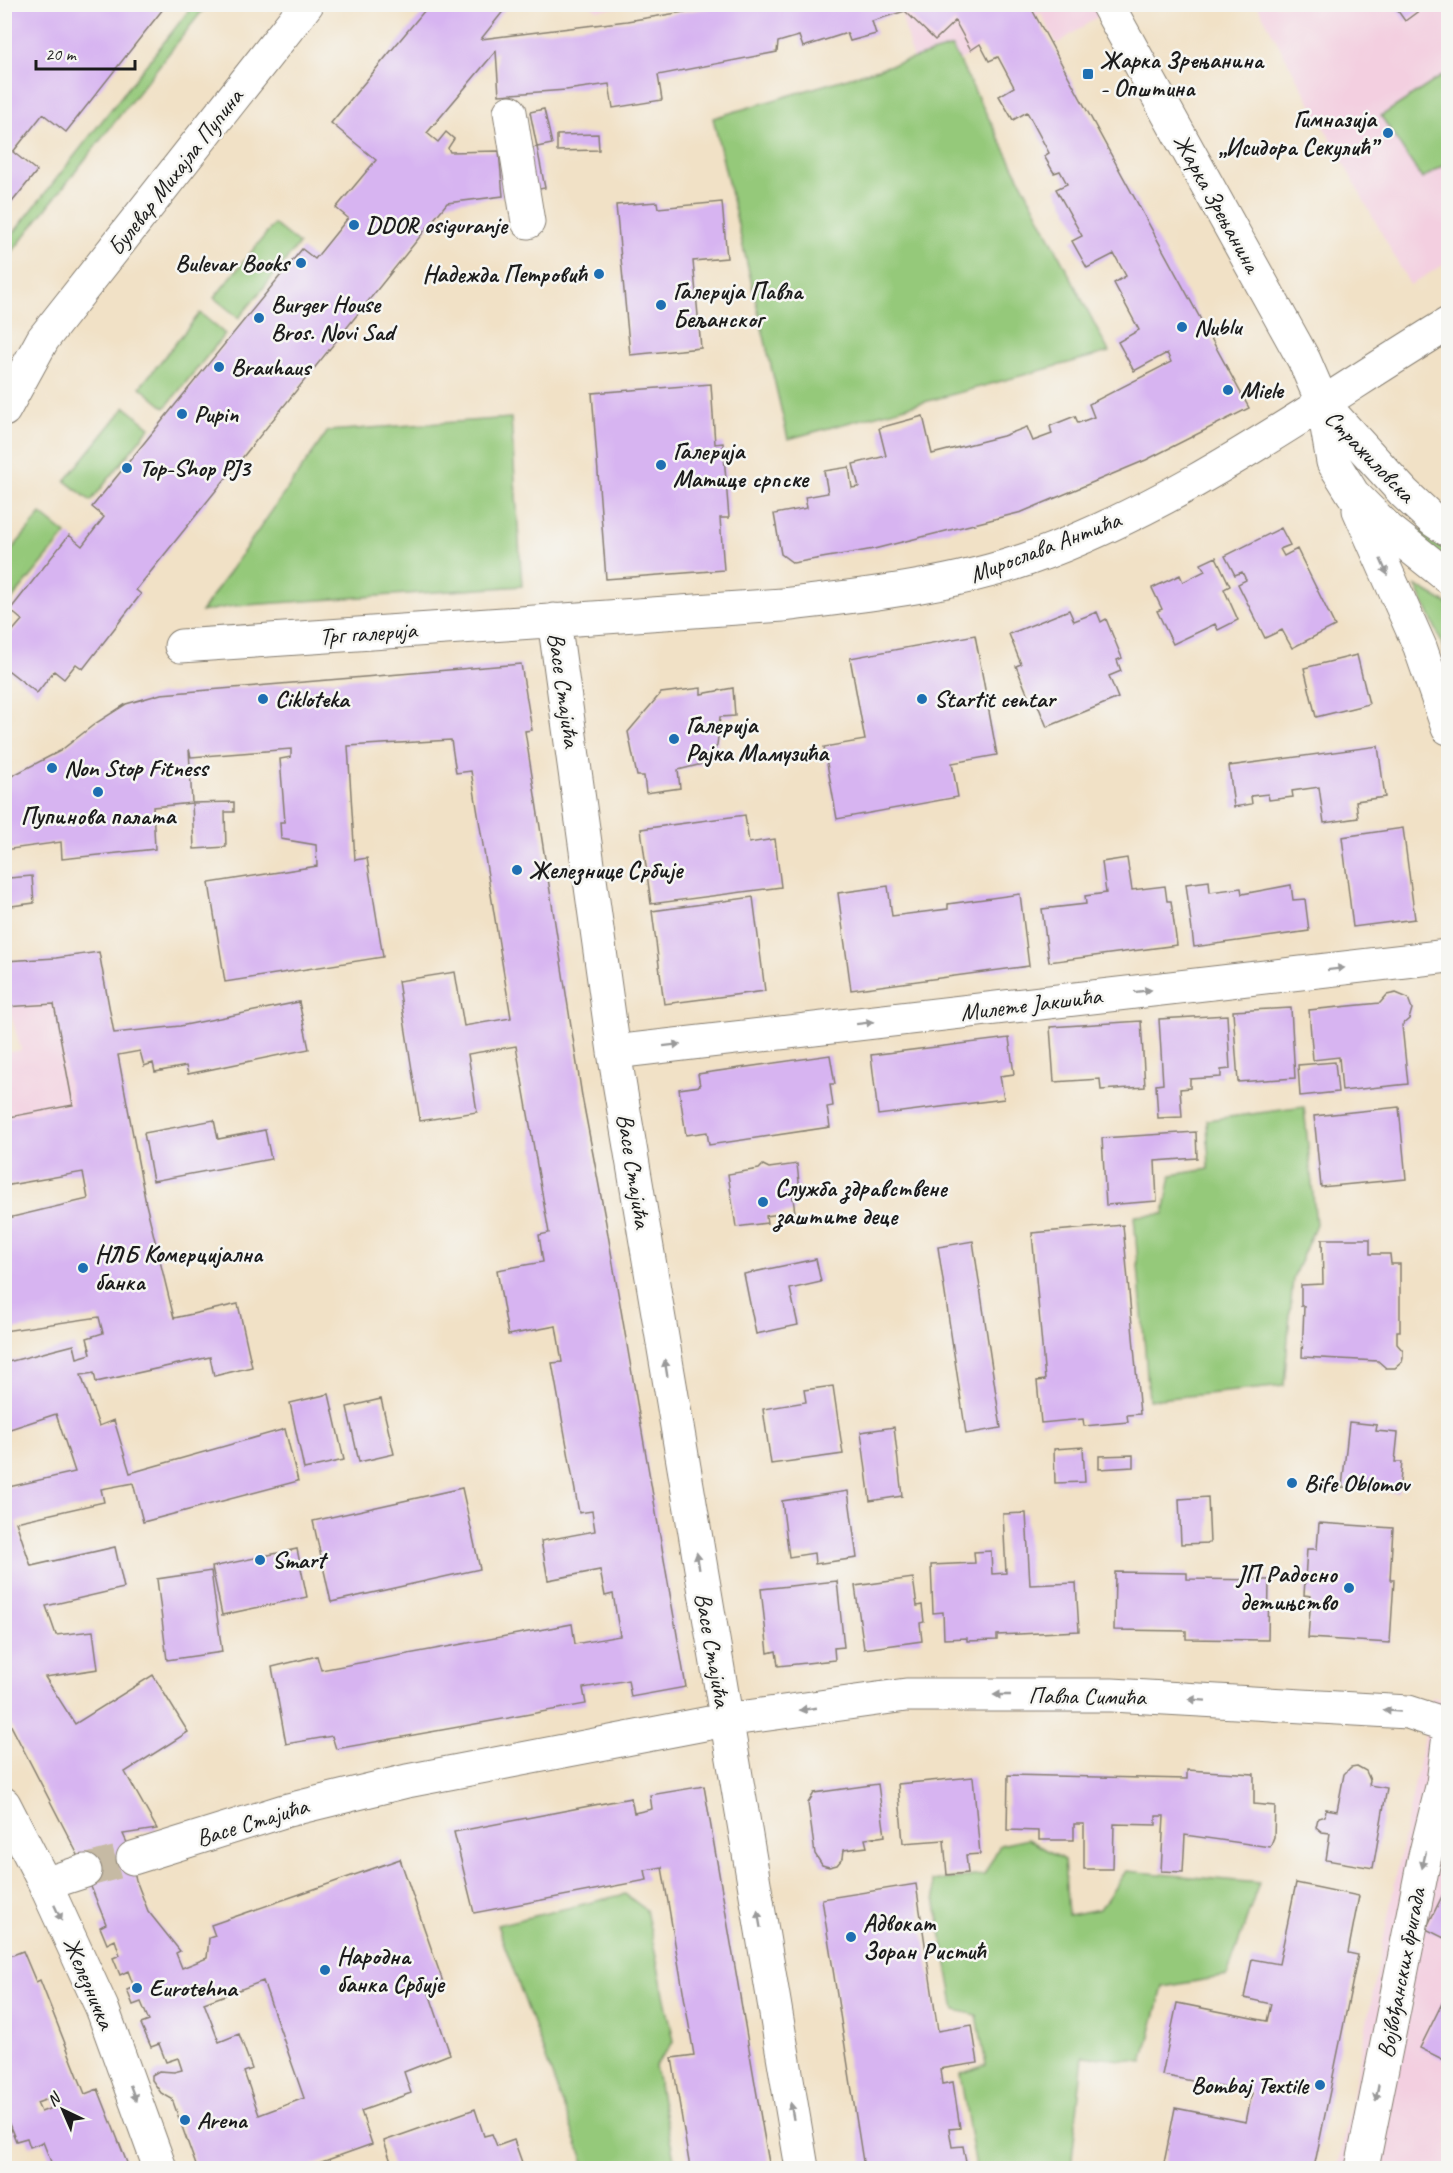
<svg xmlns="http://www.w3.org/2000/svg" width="1453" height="2173" viewBox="0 0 1453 2173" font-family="Caveat,sans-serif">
	<rect width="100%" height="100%" fill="#f6f6f2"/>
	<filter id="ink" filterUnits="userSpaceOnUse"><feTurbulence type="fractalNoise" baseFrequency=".0167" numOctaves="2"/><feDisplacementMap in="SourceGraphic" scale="12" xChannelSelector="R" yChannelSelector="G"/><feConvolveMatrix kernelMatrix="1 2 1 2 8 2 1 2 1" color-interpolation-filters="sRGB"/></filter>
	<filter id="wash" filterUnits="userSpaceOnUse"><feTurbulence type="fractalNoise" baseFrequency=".008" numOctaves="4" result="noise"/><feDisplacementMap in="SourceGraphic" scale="24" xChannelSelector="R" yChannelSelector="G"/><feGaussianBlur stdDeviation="1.35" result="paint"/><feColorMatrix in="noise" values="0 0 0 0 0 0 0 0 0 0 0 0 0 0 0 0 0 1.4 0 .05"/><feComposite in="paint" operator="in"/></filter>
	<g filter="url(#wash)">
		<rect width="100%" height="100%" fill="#f1e1c6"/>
		<path fill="#f3cfe0" d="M590,5H641L597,10Z
			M899,5H1115L1057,44L1041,13L919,84Z
			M1257,5H1448V262L1410,285Z
			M99,952L146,1204L90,1213L83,1172L5,1186L4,1053L21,1050L9,1007L54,1004L51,985L61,982L56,958Z
			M1432,1697L1448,1702V2168H1338Z"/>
		<path fill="#95c97a" stroke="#58724b" stroke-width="1.5" d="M194,4L207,5L5,261V244Z
			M952,47L1109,352L788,439L713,118Z
			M1448,72V162L1422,179L1381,116Z
			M274,224L299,244L239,318L214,298Z
			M200,313L225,334L165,408L140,387Z
			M125,407L150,427L91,501L65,481Z
			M511,418L522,586L233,606L201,612L328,431Z
			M1384,503L1448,551V560L1418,538Z
			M41,514L66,534L6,607L5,558Z
			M1416,586L1448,604V662L1439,636Z
			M1304,1107L1316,1224L1293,1278L1284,1386L1149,1400L1134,1216L1164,1214L1171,1175L1209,1169L1207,1120Z
			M1028,1839L1064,1860L1068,1915L1100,1909L1126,1871L1259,1883L1227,1976L1163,1987L1143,2062L1083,2056L1071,2168H976L960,2074L986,2065L977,2015L955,2010L932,1881L984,1875L1000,1845Z
			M625,1894L646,1910L674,2041L655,2066L676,2168H586L497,1925Z"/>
		<g id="blocks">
			<path fill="#d7b4f1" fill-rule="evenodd" d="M4,4H167L66,132L43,114L13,152L37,171L4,212Z
				M430,4H509L481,39L627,21L734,4H1029L1249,408L1146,460L1022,512L874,549L793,563L781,554L774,514L807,508L805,497L828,493L824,471L849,467L852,488L859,487L853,464L886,456L879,428L923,416L932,454L1003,436L1027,427L1033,441L1052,434L1050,426L1075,416L1078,423L1094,417L1089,404L1171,362L1167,353L1134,371L1118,342L1139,330L1114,283L1126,276L1114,254L1087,268L1072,241L1082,236L1056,189L1067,184L1060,171L1054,173L1044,156L1049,153L1027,112L1013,120L999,96L1014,87L998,57L989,61L980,44L971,50L955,21L935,40L905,11L872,21L876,34L850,41L847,33L803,47L799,36L778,42L777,52L658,75L662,100L613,108L609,84L566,90L499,95L496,51L427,133L438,142L446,132L454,139L448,148L450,152L499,151L503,196L447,203L136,590L141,594L83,669L76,664L64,679L54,671L37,693L9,671L4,676V629L10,634L22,620L10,610L69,535L82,546L104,517L92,507L302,249L315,259L348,218L336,208L376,160L331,123Z
				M1393,4H1428L1405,21Z
				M544,109L552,144L537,147L530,112Z
				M598,134L599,150L557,151V135Z
				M537,147L545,188L529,191L521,150Z
				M657,202L658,208L722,202L727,258L693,261L701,348L630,355L616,205Z
				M711,384L715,444L723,443L729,518H720L724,570L606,579L592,393Z
				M1281,528L1290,545L1280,549L1284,556L1297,549L1335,626L1292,648L1282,630L1265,638L1238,584L1246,580L1242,572L1235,575L1225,556Z
				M1216,557L1230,586L1224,589L1238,620L1218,630L1215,624L1173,644L1157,611L1162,609L1152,588L1180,575L1183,582L1205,571L1201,564Z
				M1069,610L1074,621L1097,612L1101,622L1106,619L1122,658L1117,660L1121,671L1109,676L1118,698L1047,727L1034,696L1029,698L1016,666L1021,664L1009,634Z
				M975,635L997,755L952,763L958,797L837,819L824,747L865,740L850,658Z
				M1357,655L1369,704L1316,717L1304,668Z
				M521,664L532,730L525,731L582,1096L606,1223L686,1687L631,1697L628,1680L583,1688L586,1704L336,1749L332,1736L286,1744L272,1667L317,1656L321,1670L572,1624L575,1644L620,1636L613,1594L605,1596L600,1570L548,1580L541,1541L595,1531L592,1511L579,1513L552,1363L562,1362L556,1326L508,1335L497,1270L543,1262L539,1235L549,1233L516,1046L468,1054L477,1112L420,1121L398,981L455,972L464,1026L511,1018L471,771L456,773L451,740L348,746L355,860L367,858L383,957L225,982L209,883L317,866L316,845L281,839L280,822H285L280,759L291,757V749L191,757L189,749L192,803L153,807L155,849L62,859L61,842L4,850V780L60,751L96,723L126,704L161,694Z
				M701,688V694L733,688L735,716L720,717L717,746L702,764L678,770L680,788L646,793L644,776H637L628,732L661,693Z
				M1378,746L1385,797L1356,801L1358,818L1324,823L1319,787L1292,791L1293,797L1269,800L1268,794L1251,796L1252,804L1234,807L1229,766Z
				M234,802V812H225L226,847L194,849L192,803Z
				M745,815L749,843L775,839L781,887L651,904L641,829Z
				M1403,828L1415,919L1353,927L1342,837Z
				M4,858L9,878L32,876L34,903L4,907Z
				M1127,858L1132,890L1165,886L1167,901H1171L1177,945L1049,962L1042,909L1086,904L1085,896L1106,893L1102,862Z
				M1209,881L1210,892L1241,888L1242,894L1291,885L1293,900L1305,899L1309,931L1194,947L1186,884Z
				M888,886L892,916L948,909V904L1020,894L1029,966L851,990L838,893Z
				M753,897L765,991L664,1004L652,911Z
				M99,952L114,1033L180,1026L299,1002L309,1049L188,1074L186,1066L155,1072L153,1063L144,1066L140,1051L118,1055L146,1204L174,1318L238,1304L252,1367L214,1376L210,1357L96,1382L94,1373L81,1375L99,1426L114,1420L130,1473L285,1429L298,1481L143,1522L133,1483L101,1489L104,1502L16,1522L31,1566L115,1547L124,1588L46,1606L56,1635L93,1631L98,1669L45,1677L75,1724L153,1675L188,1732L125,1772L157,1829L123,1834L128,1845L136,1880L148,1911L180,1951L176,1953L182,1968L207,1958L209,1938L215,1936L211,1925L400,1859L444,1985L428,1990L450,2054L404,2072L411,2093L361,2111L372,2144L305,2168H197L172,2099L161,2093L152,2080V2075L159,2071L174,2072L182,2070L178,2058L166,2062L159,2044L151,2047L141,2024L149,2021L141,2002L133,2005L127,1990L134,1987L128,1971L120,1975L113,1958L120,1955L115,1940L107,1944L100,1927L106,1924L79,1857L4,1712V1488L75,1472L56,1414L4,1431V1363L74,1345L77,1358L91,1354L87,1338L103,1333L99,1317L4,1331V1219L88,1199L83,1172L4,1186V1118L73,1105L54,1004L4,1007V961L56,958ZM263,1981L304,2098L259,2115L244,2072L252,2069L239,2034L219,2042L204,2003Z
				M1396,993L1408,998L1412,1009L1409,1019L1402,1025L1408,1084L1342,1091L1339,1057L1313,1060L1309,1010L1380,1003L1387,995Z
				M1291,1008L1295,1078L1238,1082L1233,1011Z
				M1227,1015L1230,1069L1221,1070V1077L1190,1079V1088L1180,1089L1182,1117L1158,1118L1156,1085L1163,1084L1159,1019Z
				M1141,1021L1145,1087L1101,1090L1100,1079L1054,1082L1050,1027Z
				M1009,1038L1014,1074L1000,1076L1004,1099L878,1115L871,1055Z
				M830,1055L835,1084H830L833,1106L827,1107L830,1127L709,1145L707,1132L686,1135L679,1089L700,1086L698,1074Z
				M1335,1062L1338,1092L1300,1096L1298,1065Z
				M1399,1107L1406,1179L1321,1187L1314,1116Z
				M214,1120L218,1139L265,1130L271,1159L153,1181L144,1133Z
				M1196,1132L1197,1158L1155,1161L1157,1201L1106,1205L1102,1138Z
				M797,1164L800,1191L792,1192L795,1212L766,1216L767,1223L736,1227L728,1174L759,1169L763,1165L769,1168Z
				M1123,1225L1140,1414L1127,1415L1128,1422L1084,1426L1083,1419L1041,1423L1037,1381L1045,1380L1032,1233Z
				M1322,1239H1370V1254H1390L1391,1264H1400V1331H1397V1344L1403,1351V1358L1402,1362L1395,1368H1386L1378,1361L1302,1357L1304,1306H1301V1285L1323,1284Z
				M973,1241L1001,1428L966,1434L938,1247Z
				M816,1259L821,1282L790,1289L798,1325L756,1334L744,1274Z
				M833,1386L843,1454L771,1464L763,1409L806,1402L804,1390Z
				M329,1394L344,1460L304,1469L290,1403Z
				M381,1399L394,1454L359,1462L347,1407Z
				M1349,1422L1377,1425L1376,1431L1398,1433L1395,1462H1402L1399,1493L1342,1487Z
				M894,1427L902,1496L870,1501L861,1432Z
				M1083,1447L1085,1482L1055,1483L1054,1449Z
				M1133,1455V1467L1099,1469V1456Z
				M462,1488L480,1569L331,1602L313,1521Z
				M848,1491L857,1558L815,1564L814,1553L789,1557L782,1501Z
				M1208,1497L1210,1543L1181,1544L1179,1499Z
				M1026,1513L1030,1585L1076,1583L1079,1631L997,1635V1640L967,1641V1638L944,1639L943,1612L933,1613L931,1565L975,1563L974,1552L991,1551L992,1574L1006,1573L1003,1514Z
				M1319,1523L1393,1528L1390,1580H1394L1390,1643L1308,1638L1311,1596L1304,1595L1307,1549H1317Z
				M297,1549L307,1597L222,1615L212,1567Z
				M211,1571L222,1652L167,1660L157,1579Z
				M1115,1572L1187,1573V1579L1269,1580L1268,1640L1186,1639V1631L1114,1630Z
				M913,1578L917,1606L922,1605L924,1622L920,1623L922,1641L864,1649L855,1586Z
				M837,1581L844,1647L834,1648L835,1660L778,1666L776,1651L768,1653L761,1589Z
				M1357,1766L1366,1771L1370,1780L1369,1785L1387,1788L1373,1868L1326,1860L1330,1833L1322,1832L1316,1827L1318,1818L1325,1816L1326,1809L1337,1811L1344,1774L1351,1767Z
				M1187,1770L1254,1774V1804L1275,1806L1274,1837L1270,1847L1185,1835L1183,1872L1161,1871L1164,1816H1156V1825L1114,1824L1113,1869H1084V1824H1074V1840H1039V1831L1007,1830L1008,1775L1187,1779Z
				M973,1777L980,1854L966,1855L968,1873L947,1875L944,1840L903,1843L898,1784Z
				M878,1784L885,1836L865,1839L867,1847L844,1850L843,1858L837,1865L829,1867L822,1865L815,1854L808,1803L814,1793Z
				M704,1786L763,2130L770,2168H690L672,2058L694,2055L662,1867L645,1870L647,1880L474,1913L454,1832L631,1798L634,1813L652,1809L650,1795Z
				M1296,1883L1359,1896L1348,1953L1358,1955L1314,2168H1163L1175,2108L1246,2122L1252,2093L1162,2075L1177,2003L1267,2021L1271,2004L1244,1998L1252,1959L1279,1964Z
				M916,1884L938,2031L972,2025L978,2063L940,2069L942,2084L953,2082L960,2128L949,2129L952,2147L963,2146L967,2168H864L822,1899Z
				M1448,1884V1940L1426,1929Z
				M23,1951L36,1982L40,1980L85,2094L98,2089L129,2168H49L53,2167L43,2142L30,2147L27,2138L16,2141L9,2124L4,2126V2056L11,2054L7,2045L5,2046V1958ZM53,2097L57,2106L41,2112L37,2103Z
				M1448,1991V2062L1420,2048Z
				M475,2109L484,2136L492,2134L497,2146L514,2140L524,2168H393L384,2141Z"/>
		</g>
	</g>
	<g filter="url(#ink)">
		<use href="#blocks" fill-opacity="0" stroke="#867e71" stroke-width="1.5"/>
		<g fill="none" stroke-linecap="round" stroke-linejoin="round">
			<path stroke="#c6baa4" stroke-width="33" stroke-dasharray="33 16" stroke-linecap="butt" d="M85,1871L133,1858"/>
			<g stroke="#867e71" stroke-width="35">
				<path id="minor" d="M1107,4L1304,360L1323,404L1333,462L1353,494L1389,530L1448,577
					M510,112L528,222
					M1323,404L1404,493L1433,520L1448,530
					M1359,510L1420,647L1448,728
					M554,620L614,1052L802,2168
					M181,646L783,605C865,595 950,586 1028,559C1180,505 1312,407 1448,324
					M614,1052L1448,956
					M4,1804L45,1884L102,2008L160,2168
					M133,1858L284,1811L407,1781L725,1720L906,1695H1112L1408,1712L1448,1725
					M45,1884L85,1871
					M1362,2168L1424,1860L1443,1783L1448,1743"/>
			</g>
			<g stroke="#867e71" stroke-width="35">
				<path id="major" d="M4,410L43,339L307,4"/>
			</g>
			<use href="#minor" stroke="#fff" stroke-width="33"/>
			<use href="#major" stroke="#fff" stroke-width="33"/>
		</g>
		<defs><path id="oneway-solid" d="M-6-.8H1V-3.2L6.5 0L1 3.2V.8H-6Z" transform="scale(1.5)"/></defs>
		<g fill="#999">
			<use href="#oneway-solid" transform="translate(1384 567) rotate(66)"/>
			<use href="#oneway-solid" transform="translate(1336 969) rotate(-7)"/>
			<use href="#oneway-solid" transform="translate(1143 991) rotate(-7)"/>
			<use href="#oneway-solid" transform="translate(865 1023) rotate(-7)"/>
			<use href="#oneway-solid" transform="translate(672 1045) rotate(-7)"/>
			<use href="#oneway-solid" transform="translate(666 1368) rotate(-99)"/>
			<use href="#oneway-solid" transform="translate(698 1561) rotate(-99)"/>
			<use href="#oneway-solid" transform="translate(1002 1695) rotate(-180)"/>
			<use href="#oneway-solid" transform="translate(1197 1700) rotate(-176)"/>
			<use href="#oneway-solid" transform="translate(808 1709) rotate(172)"/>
			<use href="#oneway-solid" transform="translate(1392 1711) rotate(-177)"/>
			<use href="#oneway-solid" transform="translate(1424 1860) rotate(103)"/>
			<use href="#oneway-solid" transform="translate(58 1913) rotate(65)"/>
			<use href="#oneway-solid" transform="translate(759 1919) rotate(-100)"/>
			<use href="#oneway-solid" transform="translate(133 2093) rotate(70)"/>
			<use href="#oneway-solid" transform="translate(1377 2093) rotate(101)"/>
			<use href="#oneway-solid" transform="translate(792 2111) rotate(-100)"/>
		</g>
	</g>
	<g fill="#1f6fb2" stroke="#f6f6f2" stroke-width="2">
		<rect x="1082" y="68" width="12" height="12" rx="3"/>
		<circle cx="1388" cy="133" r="6"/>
		<circle cx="354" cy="225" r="6"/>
		<circle cx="301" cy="263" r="6"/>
		<circle cx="599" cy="274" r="6"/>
		<circle cx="661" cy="305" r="6"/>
		<circle cx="259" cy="318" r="6"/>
		<circle cx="1182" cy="327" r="6"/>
		<circle cx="219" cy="367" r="6"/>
		<circle cx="1228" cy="390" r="6"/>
		<circle cx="182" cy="414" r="6"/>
		<circle cx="661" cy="465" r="6"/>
		<circle cx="127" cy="468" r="6"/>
		<circle cx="263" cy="699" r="6"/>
		<circle cx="922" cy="699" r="6"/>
		<circle cx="674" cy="739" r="6"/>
		<circle cx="52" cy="768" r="6"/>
		<circle cx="98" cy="792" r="6"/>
		<circle cx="517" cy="870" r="6"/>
		<circle cx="763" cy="1202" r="6"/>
		<circle cx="83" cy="1268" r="6"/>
		<circle cx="1292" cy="1483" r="6"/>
		<circle cx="260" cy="1560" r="6"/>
		<circle cx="1349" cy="1588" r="6"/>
		<circle cx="851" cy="1937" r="6"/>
		<circle cx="325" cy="1970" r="6"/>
		<circle cx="137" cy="1988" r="6"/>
		<circle cx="1320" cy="2085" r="6"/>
		<circle cx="185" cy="2120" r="6"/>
	</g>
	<g text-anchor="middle" stroke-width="5" stroke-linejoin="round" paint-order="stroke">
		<g font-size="24" font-weight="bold" fill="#1c1c1c" stroke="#f6f6f2" text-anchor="start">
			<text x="1100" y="68">Жарка Зрењанина<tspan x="1100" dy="28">- Општина</tspan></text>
			<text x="1376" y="127" text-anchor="end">Гимназија<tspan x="1376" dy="28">„Исидора Секулић”</tspan></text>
			<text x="366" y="233">DDOR osiguranje</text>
			<text x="289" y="271" text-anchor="end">Bulevar Books</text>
			<text x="587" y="282" text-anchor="end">Надежда Петровић</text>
			<text x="673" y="299">Галерија Павла<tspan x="673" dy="28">Бељанског</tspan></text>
			<text x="271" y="312">Burger House<tspan x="271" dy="28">Bros. Novi Sad</tspan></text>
			<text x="1194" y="335">Nublu</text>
			<text x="231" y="375">Brauhaus</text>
			<text x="1240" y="398">Miele</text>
			<text x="194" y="422">Pupin</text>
			<text x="673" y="459">Галерија<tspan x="673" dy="28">Матице српске</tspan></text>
			<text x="139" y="476">Top-Shop PJ3</text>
			<text x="275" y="707">Cikloteka</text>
			<text x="934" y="707">Startit centar</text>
			<text x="686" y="733">Галерија<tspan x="686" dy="28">Рајка Мамузића</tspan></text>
			<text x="64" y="776">Non Stop Fitness</text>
			<text x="98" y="824" text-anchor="middle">Пупинова палата</text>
			<text x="529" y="878">Железнице Србије</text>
			<text x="775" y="1196">Служба здравствене<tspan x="775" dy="28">заштите деце</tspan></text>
			<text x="95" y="1262">НЛБ Комерцијална<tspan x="95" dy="28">банка</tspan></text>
			<text x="1304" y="1491">Bife Oblomov</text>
			<text x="272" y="1568">Smart</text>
			<text x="1337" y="1582" text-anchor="end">ЈП Радосно<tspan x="1337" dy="28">детињство</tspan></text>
			<text x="863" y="1931">Адвокат<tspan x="863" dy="28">Зоран Ристић</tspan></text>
			<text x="337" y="1964">Народна<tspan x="337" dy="28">банка Србије</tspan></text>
			<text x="149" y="1996">Eurotehna</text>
			<text x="1308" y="2093" text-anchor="end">Bombaj Textile</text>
			<text x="197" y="2128">Arena</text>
		</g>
		<g font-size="24" fill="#1c1c1c" stroke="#f6f6f2">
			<text transform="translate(175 172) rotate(-52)" y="8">Булевар Михајла Пупина</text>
			<text transform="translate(1217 203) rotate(61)" y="8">Жарка Зрењанина</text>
			<text transform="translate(1370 456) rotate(46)" y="8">Стражиловска</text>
			<text transform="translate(1045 547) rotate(-21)" y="8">Мирослава Антића</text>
			<text transform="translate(368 633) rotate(-4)" y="8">Трг галерија</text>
			<text transform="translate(564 690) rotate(82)" y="8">Васе Стајића</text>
			<text transform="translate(1031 1004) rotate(-7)" y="8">Милете Јакшића</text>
			<text transform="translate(634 1171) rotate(81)" y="8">Васе Стајића</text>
			<text transform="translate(713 1650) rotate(80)" y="8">Васе Стајића</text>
			<text transform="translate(1087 1696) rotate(1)" y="8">Павла Симића</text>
			<text transform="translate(252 1822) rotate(-17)" y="8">Васе Стајића</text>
			<text transform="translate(1401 1973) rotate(-79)" y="8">Војвођанских бригада</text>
			<text transform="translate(89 1983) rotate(67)" y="8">Железничка</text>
		</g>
	</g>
	<rect width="1453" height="2173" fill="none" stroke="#f6f6f2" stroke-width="24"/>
	<g transform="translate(63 2110) rotate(316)" stroke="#f6f6f2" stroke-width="4.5" paint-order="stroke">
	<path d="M0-4.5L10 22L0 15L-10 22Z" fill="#1c1c1c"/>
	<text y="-9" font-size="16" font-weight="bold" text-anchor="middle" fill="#1c1c1c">N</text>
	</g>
	<path d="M36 60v9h99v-9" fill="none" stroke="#1c1c1c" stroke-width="3"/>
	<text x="45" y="60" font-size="18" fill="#1c1c1c" stroke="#f6f6f2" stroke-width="4.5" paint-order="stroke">20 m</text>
</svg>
